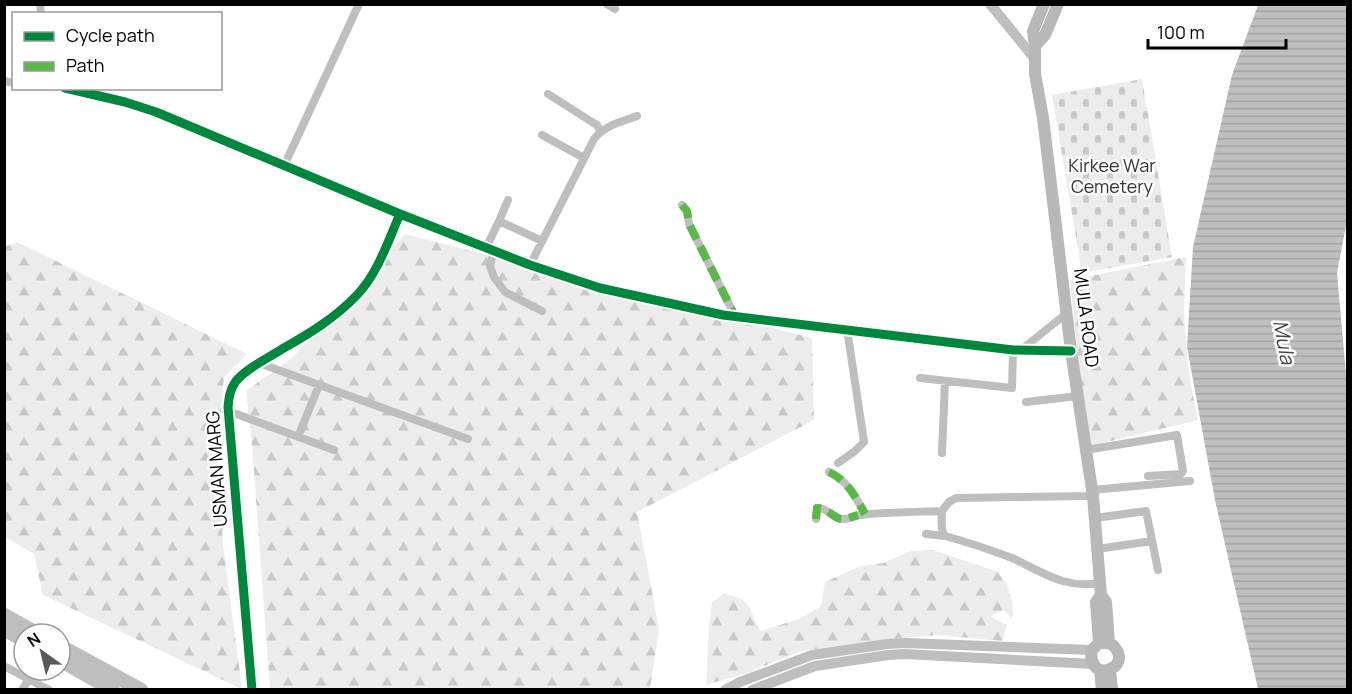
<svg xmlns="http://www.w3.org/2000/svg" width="1352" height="694" viewBox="0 0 1352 694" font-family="Manrope,sans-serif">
	<defs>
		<pattern id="forest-firs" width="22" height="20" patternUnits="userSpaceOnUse" patternTransform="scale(1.5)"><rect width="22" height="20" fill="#ececec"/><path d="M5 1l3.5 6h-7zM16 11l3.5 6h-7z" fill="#c9c9c9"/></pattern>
		<pattern id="cemetery-stones" width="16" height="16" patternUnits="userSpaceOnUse" patternTransform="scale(1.5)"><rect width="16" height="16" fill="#ececec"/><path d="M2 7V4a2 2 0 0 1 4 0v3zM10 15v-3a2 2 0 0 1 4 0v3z" fill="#c9c9c9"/></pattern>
		<pattern id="water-rules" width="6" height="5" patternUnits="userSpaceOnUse" patternTransform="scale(1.5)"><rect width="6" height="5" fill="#bfbfbf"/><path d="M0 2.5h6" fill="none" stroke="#a2a2a2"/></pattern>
	</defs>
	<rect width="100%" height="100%" fill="#fff"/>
	<path fill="url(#forest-firs)" d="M405,234L812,338L814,420L637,512L659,629L650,689H270L252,445L246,391L292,358Z
		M17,242L247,354L224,377L218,443L223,545L242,689L43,595L34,554L5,537L4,247Z
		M1186,257L1184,313L1188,368L1198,420L1090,446L1077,350L1070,280Z
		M933,550L998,572L1007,584L1012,602L1013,613L1012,619L1004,610L994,614L991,617L1007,625L1002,641L938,635L880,640L798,652L750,672L706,685L709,626L712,602L725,593L743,600L750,609L760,631L799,619L820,607L822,601L825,582L861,566L883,563L911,551Z"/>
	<path fill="url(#cemetery-stones)" d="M1142,79L1172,257L1082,273L1052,95Z"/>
	<path fill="url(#water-rules)" d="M1258,5H1347L1348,215L1337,273L1348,397L1347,689H1258L1215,500L1187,347L1193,247L1232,75Z"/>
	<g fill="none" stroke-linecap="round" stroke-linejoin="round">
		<g stroke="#dbdbdb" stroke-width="15">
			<path id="trunk" d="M4,615L38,634
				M4,629L24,640
				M60,646L141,690
				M60,660L113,690"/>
		</g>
		<path stroke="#bebebe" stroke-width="8" d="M40,4L41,14
			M607,4L615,9
			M4,81L14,83
			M65,88L125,102L156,112L400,214L530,265L600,288L723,315L1013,350L1071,351
			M548,94L592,122L597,125L600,131
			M542,135L584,158
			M284,166L359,4
			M508,200L499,221L542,241
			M682,205L687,211L689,224L735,316
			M486,248L499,221
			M494,250L490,266L494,277L505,292L542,311
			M530,265L594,139C605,125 621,122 637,116
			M1021,350L1067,313
			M259,363L468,439
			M920,378L1012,388L1013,350
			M1026,402L1078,396
			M228,411L334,450
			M298,437L319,385
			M1086,450L1177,435L1183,471L1181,474L1148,476
			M942,453L945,381
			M838,463L855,451L864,442L847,329
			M829,472C848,481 855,496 865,514
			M1092,490L1190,481
			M942,511C942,518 940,530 945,536C967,542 991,550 1012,558C1043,572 1063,589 1100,583
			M1095,518L1146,511L1158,570
			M816,519L817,508C830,508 833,519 842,519C848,520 855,515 861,515C888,512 915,512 942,511L949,502L956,498L1093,496
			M926,534L945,536
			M1097,549L1152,541
			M4,666L49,690
			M22,690L29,679
			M252,690L228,407C229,397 230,389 236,381C248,367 267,359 282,349C309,334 335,318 357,295C378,273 388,241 400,214"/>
		<path stroke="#bebebe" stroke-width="10" d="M990,4L1035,59
			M725,690L740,682L812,655L887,644L905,643L1092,650
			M752,690L815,666L888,655L905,654L1093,664"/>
		<path stroke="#b8b8b8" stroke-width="12" d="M1044,4L1033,31L1035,46V74L1043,118L1071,351L1093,496L1101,595L1106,602L1109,643C1120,648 1124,664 1110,669C1096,675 1089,661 1092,650L1099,643H1109
			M1035,46L1045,35L1058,4
			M1099,643L1096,602L1101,595
			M1110,669L1112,690
			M1100,670L1102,690"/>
		<use href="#trunk" stroke="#bebebe" stroke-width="14"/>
		<path stroke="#58b947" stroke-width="8" stroke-dasharray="15 8" stroke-linecap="butt" d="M682,205L687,211L689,224L735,316
			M829,472C848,481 855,496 865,514
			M816,519L817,508C829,508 834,520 844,519C848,519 854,516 858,515"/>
		<g stroke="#fff" stroke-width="13">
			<path id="cycleway" d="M65,88L125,102L156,112L400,214L530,265L600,288L723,315L1013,350L1071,351
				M252,690L228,407C229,397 230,389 236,381C248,367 267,359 282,349C309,334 335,318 357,295C378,273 388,241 400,214"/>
		</g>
		<use href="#cycleway" stroke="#00873e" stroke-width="9"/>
	</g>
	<g text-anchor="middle" stroke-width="5" stroke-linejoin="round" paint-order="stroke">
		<g font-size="18" fill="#333" stroke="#fff">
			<text x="1112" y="172">Kirkee War<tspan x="1112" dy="21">Cemetery</tspan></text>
		</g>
		<g font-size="18" fill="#000" stroke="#fff">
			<text transform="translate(1086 318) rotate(83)" y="6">MULA ROAD</text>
			<text transform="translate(217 469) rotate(-94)" y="6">USMAN MARG</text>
		</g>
		<g font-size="20" font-style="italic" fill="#444" stroke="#fff">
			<text transform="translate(1284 342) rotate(79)" y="7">Mula</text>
		</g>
	</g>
	<rect width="1352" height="694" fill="none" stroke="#000000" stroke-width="12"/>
	<rect x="12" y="12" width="210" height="78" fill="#ffffff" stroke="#999999" stroke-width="1.5"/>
	<rect x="24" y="32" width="30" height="9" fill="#00873e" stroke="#999999" stroke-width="1.5"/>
	<text x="66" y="42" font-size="18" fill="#000000">Cycle path</text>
	<rect x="24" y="62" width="30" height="9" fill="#58b947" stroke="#999999" stroke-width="1.5"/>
	<text x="66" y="72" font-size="18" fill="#000000">Path</text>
	<g transform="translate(42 652) rotate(326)"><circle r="28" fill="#ffffff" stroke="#999999" stroke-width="1.5"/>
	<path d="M0-4.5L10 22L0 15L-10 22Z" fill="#595959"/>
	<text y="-9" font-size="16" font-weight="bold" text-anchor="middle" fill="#000000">N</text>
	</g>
	<path d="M1148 39v9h138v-9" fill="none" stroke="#000000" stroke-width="3"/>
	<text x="1157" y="39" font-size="18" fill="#000000" stroke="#ffffff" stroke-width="4.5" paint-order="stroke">100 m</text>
</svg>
